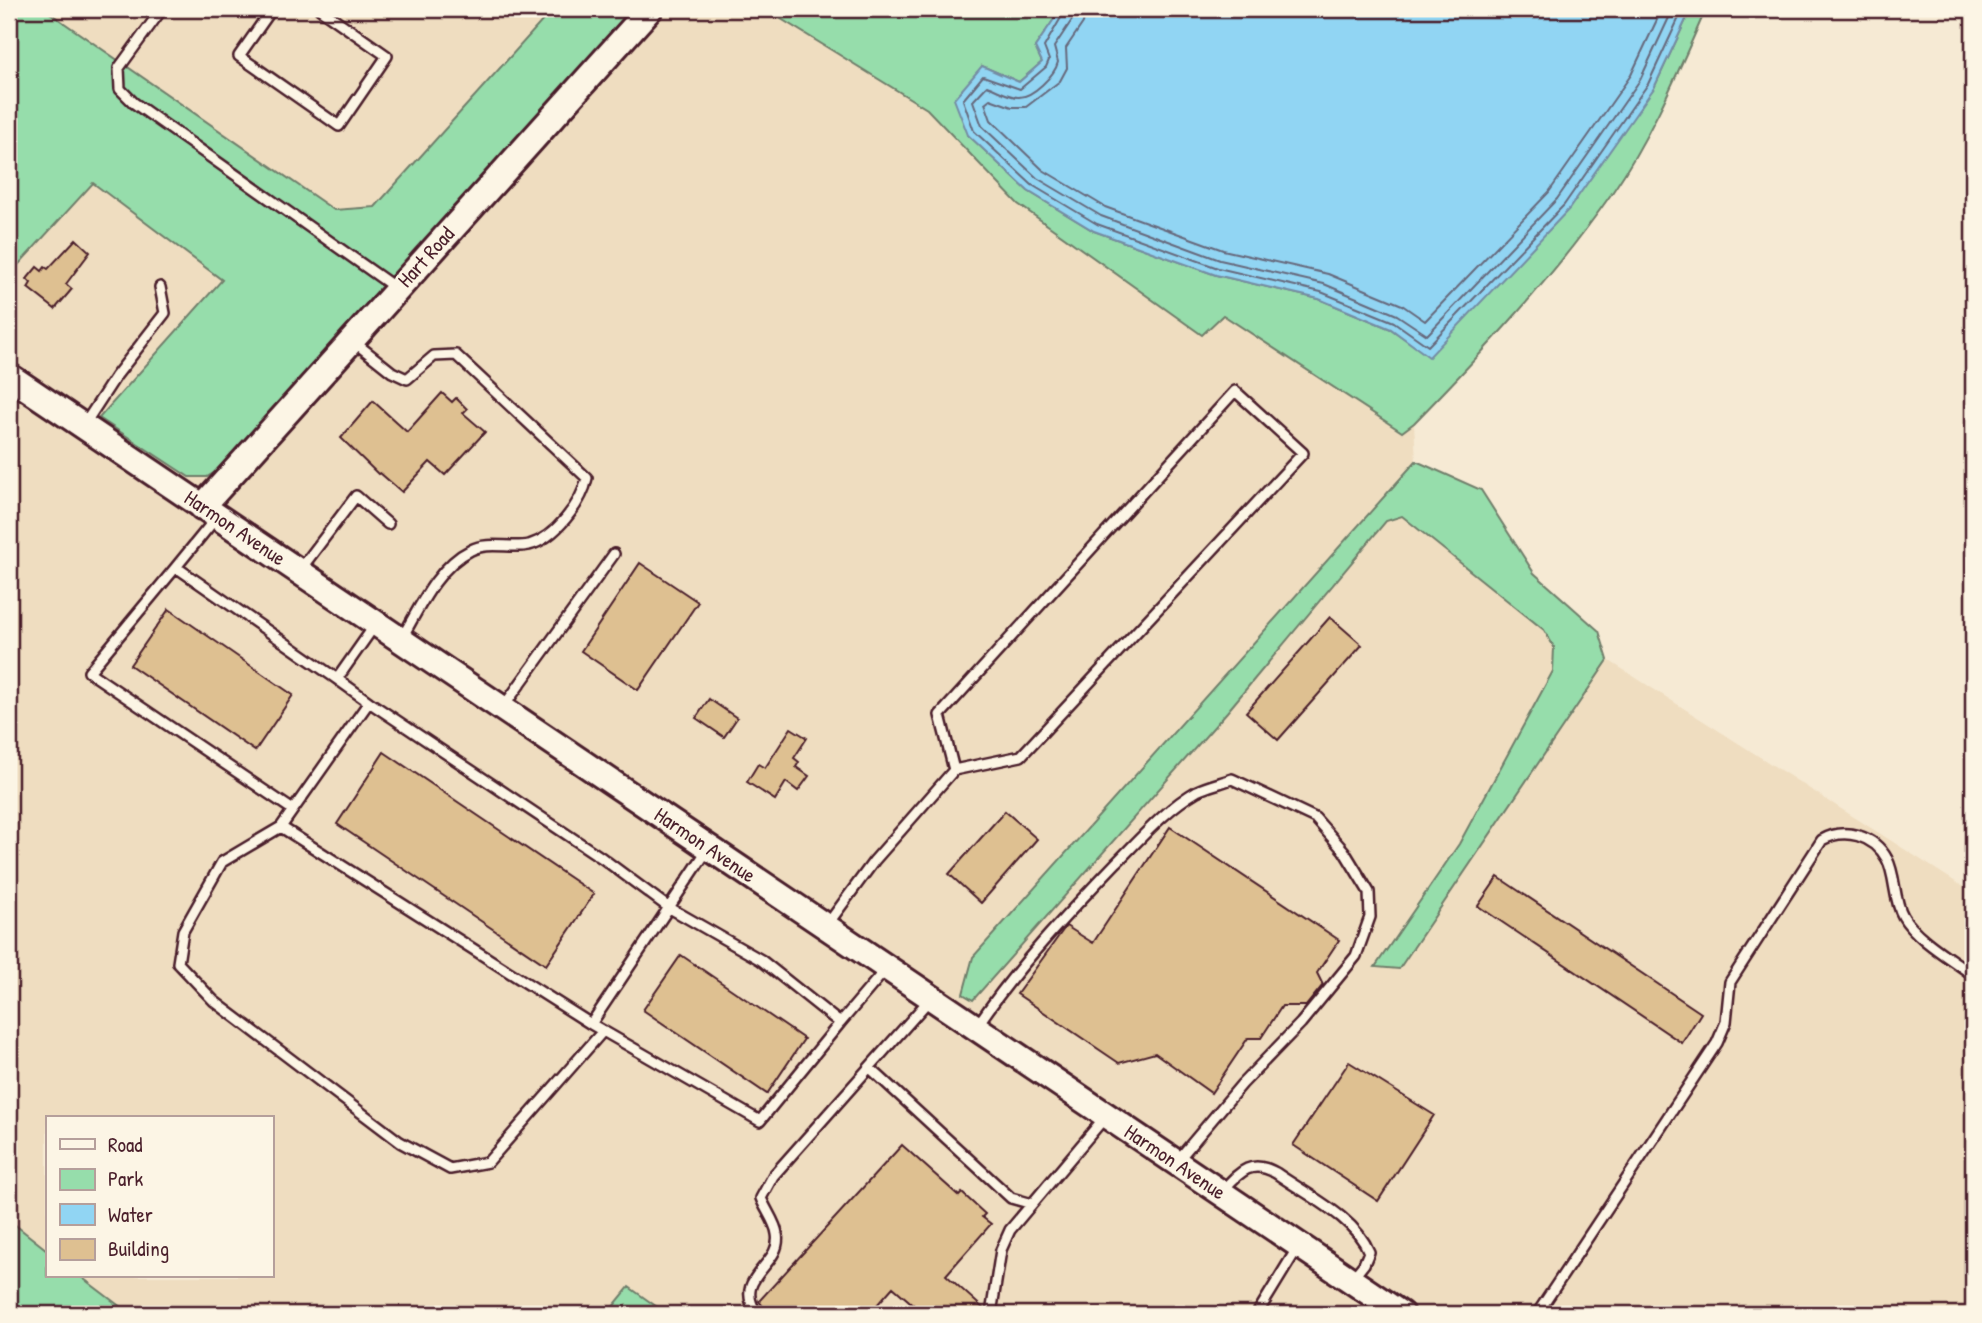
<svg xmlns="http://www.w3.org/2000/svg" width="1982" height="1323" viewBox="0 0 1982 1323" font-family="'Patrick Hand',sans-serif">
	<rect width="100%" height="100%" fill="#f6ead4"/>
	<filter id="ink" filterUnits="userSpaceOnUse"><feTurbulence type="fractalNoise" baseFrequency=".0143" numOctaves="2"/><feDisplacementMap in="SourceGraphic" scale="14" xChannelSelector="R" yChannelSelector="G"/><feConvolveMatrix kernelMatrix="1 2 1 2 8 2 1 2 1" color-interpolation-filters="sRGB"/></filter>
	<g filter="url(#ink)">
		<path fill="#efddc0" d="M44,9H553L375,207L334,210Z
			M637,9H765L927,109L1018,204L1202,334L1222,315L1401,432L1414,423L1416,461L973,957L963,994L973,1000L1227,712L1386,520L1402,516L1544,630L1554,647L1553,671L1459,844L1376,967L1399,969L1608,660L1973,893V1314H667L629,1287L607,1314H130L80,1276H271V1118H47V1250L9,1220V275L93,182L223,280L100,418Z"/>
		<path fill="#96ddab" stroke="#707e6b" stroke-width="2" d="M9,9H44L334,210L375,207L553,9H637L223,467L207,477H189L99,418L222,280L93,183L9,275Z
			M765,9H1061L1035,47L1042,62L1019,82L982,66L968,135L1028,191L1094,231L1216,275L1319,299L1391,329L1429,356L1654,88L1691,9H1706C1678,72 1651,136 1612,193C1552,279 1486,349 1414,423L1402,432L1223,315L1202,335L1018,204L927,109Z
			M1416,461L1481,490L1534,573L1599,631L1608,660L1399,969L1375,967L1459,844L1553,671L1554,647L1544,630L1402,516L1386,521L1227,712L973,1000L963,994L973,957Z
			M9,1220L47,1250V1276H80L130,1314H9Z
			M629,1287L667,1314H607Z"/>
		<path fill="#91d5f3" stroke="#758ca3" stroke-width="2" d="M1061,9H1691L1654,88L1569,209L1429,357L1391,329L1319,299L1216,275L1094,231L1028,191L968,135L954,99L982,66L1019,82L1042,62L1035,47Z"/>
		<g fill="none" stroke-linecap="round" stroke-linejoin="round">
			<path stroke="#66687b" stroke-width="2" d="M1066,9L1044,47L1049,60L1046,67L1020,89L983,76L963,100L974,131L1032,185L1097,224L1218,268L1321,292L1394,322L1428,346L1564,205L1648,84L1683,9
				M1075,9L1072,20L1054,47L1058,62C1055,75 1032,98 1018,97C1008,97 996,89 987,86L973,101L982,126L1037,178L1101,216L1220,260L1324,284L1397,315L1427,335L1557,199L1640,80L1673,9
				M1085,9L1083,23L1066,48L1067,68L1060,81L1026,107H1012L990,99L985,103L991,120L1043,170L1105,207L1223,250L1328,274L1402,305L1425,321L1549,192L1631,75L1662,9"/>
		</g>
		<path fill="#dec091" stroke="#4a1f2b" stroke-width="2" d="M76,239L90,252L66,284L72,289L55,309L28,288L31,283L27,279L37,267L42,271L45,267L48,269Z
			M442,393L452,402L456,398L467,409L463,413L485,432L445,475L430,462L402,492L380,473L378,474L341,438L373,401L407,432Z
			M640,563L698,602L638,690L581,651Z
			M169,609L293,695L255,751L130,665Z
			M1330,617L1362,645L1278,740L1246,712Z
			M709,699L737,718L724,737L696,718Z
			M791,728L807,738L794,758L799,762L796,767L809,776L798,791L786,782L775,800L747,782L758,764L765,768Z
			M384,752L594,894L546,965L337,824Z
			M1005,811L1037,839L981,903L949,874Z
			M1170,827L1339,940L1317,973L1323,985L1306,1006H1282L1261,1038H1248L1211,1093L1155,1053L1119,1063L1017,994L1066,926L1093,943Z
			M1498,877L1701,1013L1682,1043L1478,906Z
			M681,955L804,1039L767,1094L643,1010Z
			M1349,1062L1434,1115L1378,1201L1293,1145Z
			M902,1145L959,1196L962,1193L985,1214L982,1217L991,1224L946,1275L985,1310L984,1314H924L893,1287L869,1314H769L759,1301Z"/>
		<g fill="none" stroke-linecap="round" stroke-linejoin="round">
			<g stroke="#4a1f2b" stroke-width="14">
				<path id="lane" d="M162,9L119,68L120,89L134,103L397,289
					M272,9L239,56L339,126L387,56L320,9
					M353,341L392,372L407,379L434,356L456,355L587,478C582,503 555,538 529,545C511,549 488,541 471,550C438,566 419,608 402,638
					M84,425L116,376L165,313L160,287
					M216,518L176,567L337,679L375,625
					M176,567L89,672L293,810
					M300,570L356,496L388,524
					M337,679L369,702
					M504,706L614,554
					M281,827L222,862L183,931L178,963L214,1001L400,1142L450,1169L488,1162L603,1031
					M708,849L591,1024L281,827L369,702L602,858L668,907L761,960L840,1023L886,969
					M827,925L874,861L954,770L940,715L1235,391L1303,453L1021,756L954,770
					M591,1024L760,1121L840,1023
					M977,1026C1017,967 1066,915 1116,863C1141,838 1166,809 1197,791C1207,786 1221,783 1232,779L1315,818L1344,851L1369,892L1370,917L1356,956L1301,1023L1242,1084L1178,1160
					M870,1068L1011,1198L1032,1204
					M1221,1192C1239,1173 1250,1158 1276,1173C1307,1195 1355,1217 1369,1252L1364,1264L1352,1279
					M757,1314C731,1276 783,1266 777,1234C776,1223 765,1209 761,1198L773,1176L930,999
					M991,1314L1001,1250L1010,1230L1106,1116
					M1257,1314L1298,1247
					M1537,1314L1717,1043L1726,1022L1730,982L1822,840C1844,827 1874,835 1887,859C1896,876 1893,899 1903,916C1915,938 1953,960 1973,975"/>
			</g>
			<g stroke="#4a1f2b" stroke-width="30">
				<path id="secondary" d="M9,376L1401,1314
					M202,507L650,9"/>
			</g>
			<use href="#lane" stroke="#fcf5e5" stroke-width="9"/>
			<use href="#secondary" stroke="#fcf5e5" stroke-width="24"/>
		</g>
	</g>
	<g text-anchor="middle" stroke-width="5" stroke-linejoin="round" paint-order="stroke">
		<g font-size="21" fill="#4a1f2b" stroke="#fcf5e5">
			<text transform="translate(426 257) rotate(-48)" y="7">Hart Road</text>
			<text transform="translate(235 528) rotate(34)" y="7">Harmon Avenue</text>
			<text transform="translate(705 845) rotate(34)" y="7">Harmon Avenue</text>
			<text transform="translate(1175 1162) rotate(34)" y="7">Harmon Avenue</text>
		</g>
	</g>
	<rect width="1982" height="1323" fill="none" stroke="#fcf5e5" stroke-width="35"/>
	<rect x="18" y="18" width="1947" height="1288" fill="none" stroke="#4a1f2b" stroke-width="2.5" filter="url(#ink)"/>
	<rect x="46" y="1116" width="228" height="161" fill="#fcf5e5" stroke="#b59f9b" stroke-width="2"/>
	<rect x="60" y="1139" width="35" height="10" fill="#fcf5e5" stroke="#b59f9b" stroke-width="2"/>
	<text x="108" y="1152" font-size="21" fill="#4a1f2b">Road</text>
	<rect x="60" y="1169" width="35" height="21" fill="#96ddab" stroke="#b59f9b" stroke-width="2"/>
	<text x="108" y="1186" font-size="21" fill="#4a1f2b">Park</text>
	<rect x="60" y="1204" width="35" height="21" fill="#91d5f3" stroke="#b59f9b" stroke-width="2"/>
	<text x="108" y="1222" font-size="21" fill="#4a1f2b">Water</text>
	<rect x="60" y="1239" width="35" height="21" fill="#dec091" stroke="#b59f9b" stroke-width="2"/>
	<text x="108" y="1256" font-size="21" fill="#4a1f2b">Building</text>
</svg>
